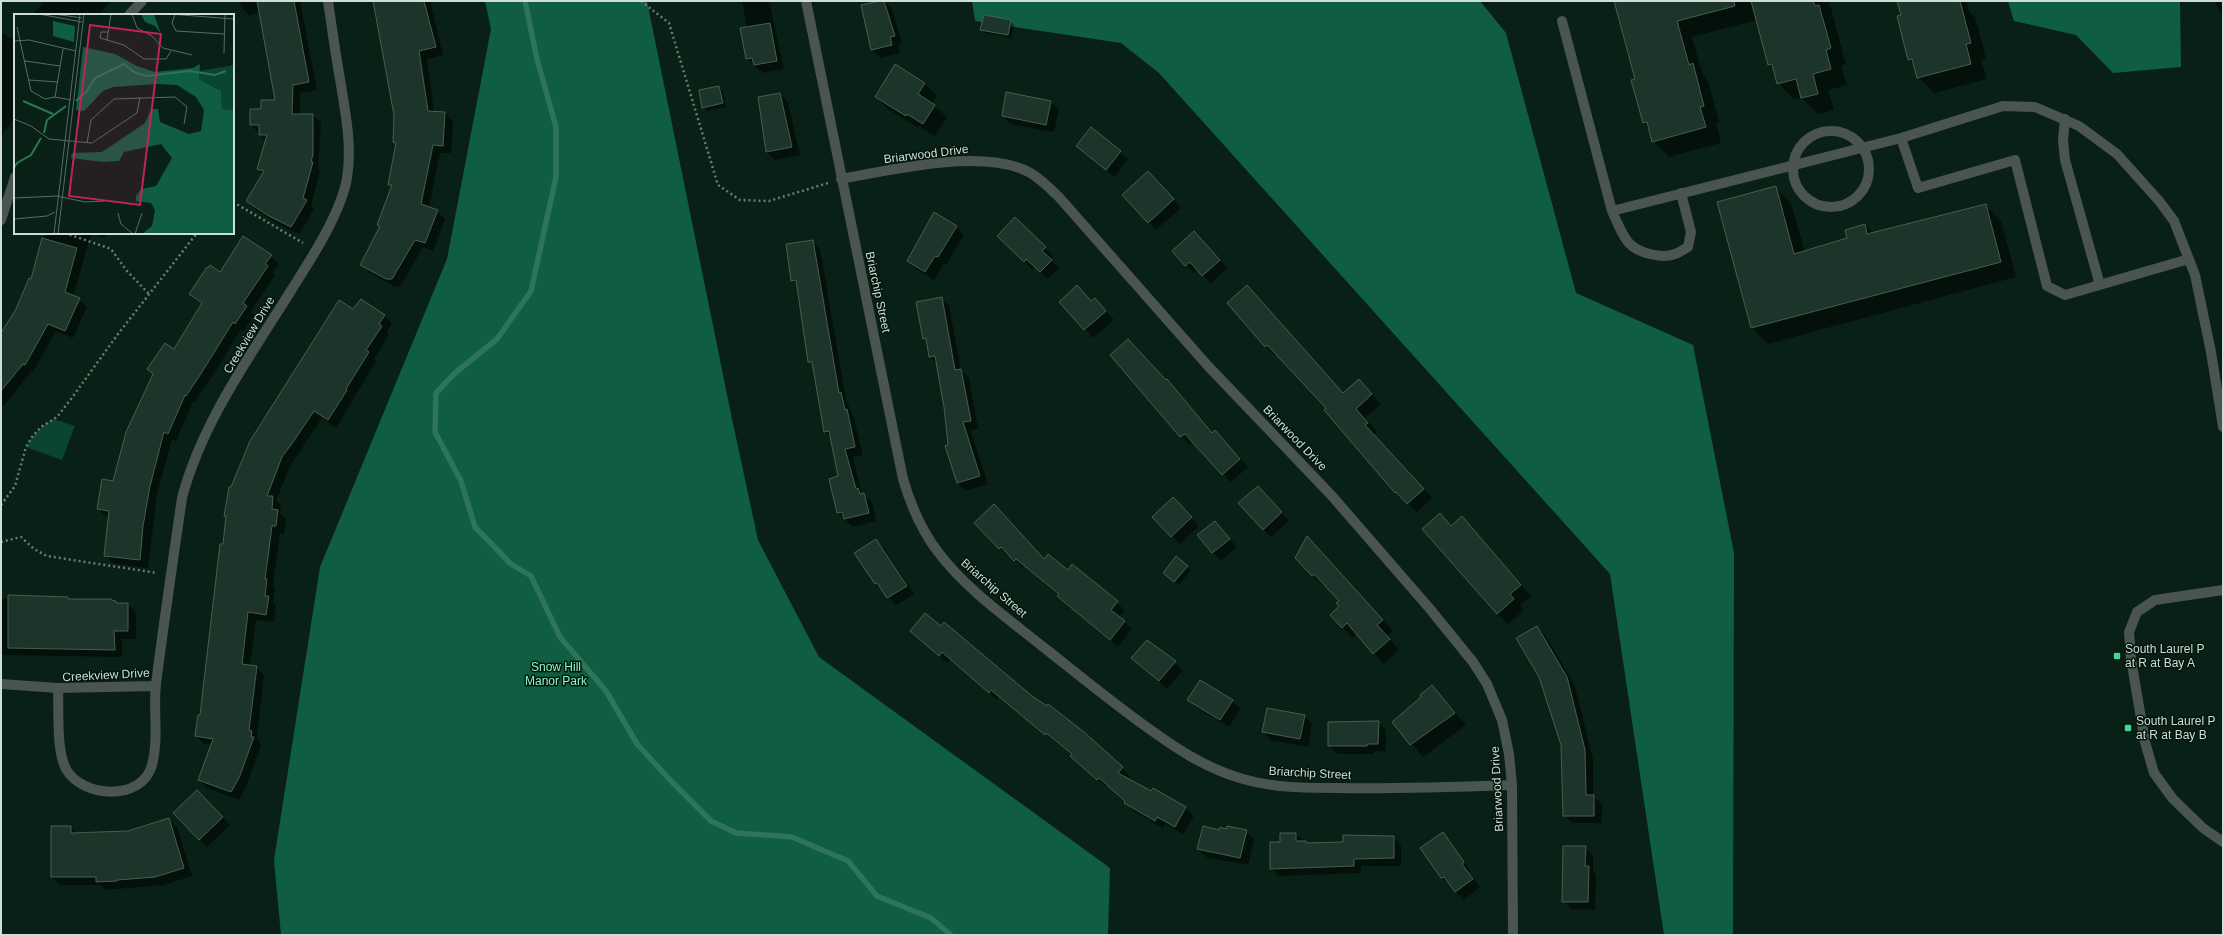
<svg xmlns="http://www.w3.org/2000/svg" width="2224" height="936" viewBox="0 0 2224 936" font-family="Arial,sans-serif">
	<rect width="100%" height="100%" fill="#092016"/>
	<path fill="#094531" d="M53,419L75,426L62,460L26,447C33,434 41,427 53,419Z"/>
	<path fill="#0f5d42" d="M485,1H647L731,414L758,540L819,657L1110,868L1108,935H281L274,860L320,567L447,259L491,29Z
		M972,1H1480L1506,33L1576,293L1693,345L1734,553L1733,935H1664L1610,574L1159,73L1121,43L975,21Z
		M2008,1H2180L2181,67L2113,73L2076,35L2014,21Z"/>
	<path fill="#0007" d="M45,1H111L98,15H32Z
		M240,1H300L317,90L300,93V115H313L321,123L318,169L320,171L311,206L314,209L299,234L278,224L255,209L247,201L264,174L258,169L266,141L251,125L262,110L276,101L260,12L249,15L241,7Z
		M374,1H430L443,55L427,59L434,112L444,113L453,121L451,153H440L429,208L437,211L445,219L433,251L423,247L400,287H395L369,272L361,264L380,228L378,225L392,187L389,184L397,145L394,142L395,115Z
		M742,1H769L784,69L763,73L747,59V28Z
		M884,1L892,9L902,44L898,45L900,53L880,58L872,50Z
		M1615,1H1829L1846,64L1841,66L1847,85L1828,90L1834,110L1818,114L1801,97L1794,99L1778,83L1775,70L1769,65L1757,20L1692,37L1703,75L1708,81L1719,122L1716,123L1721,143L1669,157L1653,141L1649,129L1643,123L1632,80L1636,79Z
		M1898,1H1966L1969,11L1975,17L1986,58L1981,60L1987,79L1934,93L1918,77L1915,65L1909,59Z
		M2215,1H2223V13L2218,8Z
		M1010,21L1014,25L1011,38L985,33L981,29Z
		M1,32L11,39L15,34V115L7,130L5,129L1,141Z
		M896,66L925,84L937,96L932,104L947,117L935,136L919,126L918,128L888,109L876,97Z
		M719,87L723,91L726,107L707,111L703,107Z
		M780,94L788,102L800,155L775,160L767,152Z
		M1051,102L1059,110L1054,132L1011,124L1003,116Z
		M1077,146L1120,152L1128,159L1115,177Z
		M1156,181L1181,208L1156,230L1149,222Z
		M1775,187L1791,203L1805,252L1848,239L1865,225L1873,233L1985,205L2001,221L2016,277L1768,344L1752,328L1719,203Z
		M956,227L964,235L946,265L944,263L934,280L916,269L908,261Z
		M45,233H106L105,238L91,234L73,297L79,299L87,307L73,338L56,331L33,372L32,371L1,409V335L17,309L31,280Z
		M1202,240L1227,268L1211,283L1198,270L1194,273L1186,265Z
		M812,241L820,249L846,399L854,419L863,455L853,457L862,494L872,502L876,521L853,527L838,513L839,477L831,438L825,431L814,367L809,362L798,285L792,280Z
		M1006,244L1045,248L1053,256L1050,259L1059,268L1048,279L1035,267L1032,269Z
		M271,256L279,264L273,273L275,275L251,311L254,315L244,331L241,329L210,380L194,403L193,402L176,441L172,439L157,494L148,568L113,563L105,555L109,518L106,517L98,509L103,480L114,482L154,375L148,369L174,350L202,305L191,294L220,273Z
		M941,298L949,306L961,370L969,378L978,429L970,430L988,484L966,491L958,483L946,447L949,446L945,407L937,364L930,357L928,342L924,338Z
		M1095,299L1114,320L1093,338L1060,302H1092Z
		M1228,303L1343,394L1359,380L1381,404L1365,418L1377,432L1374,435L1432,498L1417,512L1405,501L1327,408L1277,354L1275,356L1266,347Z
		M353,311L384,315L392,323L387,332L389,335L374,359L376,361L336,428L322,418L290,466L276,501L281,505L280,513L286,519L284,534L280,533L273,586L275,588L273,602L276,605L274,622L256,620L250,666L256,667L264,675L257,737L261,746L246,786L239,800L207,788L199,780L212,745L204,744L196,736L224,545L226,517L225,515L232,488Z
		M1136,348L1213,434L1223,440L1248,467L1231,482L1193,442L1189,444L1181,436Z
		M1266,495L1289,521L1271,537L1263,529Z
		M1173,499L1199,526L1180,544L1154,517Z
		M1462,518L1531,596L1520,605L1524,610L1508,624L1497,614L1452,527Z
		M1215,522L1237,547L1221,561L1199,535Z
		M976,523L1068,571L1072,566L1125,610L1119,617L1132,629L1118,647L1067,604L1059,596L1060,595L1024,566L1023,568L1010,555L1008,557Z
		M876,540L884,548L914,594L896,605L875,584Z
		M1317,547L1393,631L1387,636L1399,650L1384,664L1357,634L1353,638L1342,627L1340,601L1325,584L1323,586L1312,575Z
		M1187,566L1191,570L1179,585L1168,577Z
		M68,598L70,600L128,604L136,612V639H122V657L1,655V599Z
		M1537,627L1545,635L1575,686L1593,759V796L1602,804V823H1572L1564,815L1562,745Z
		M911,631L1031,696L1122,768L1130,776L1127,779L1151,793L1153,790L1186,808L1194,816L1183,834L1165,824L1163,828L1133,811L1125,803L1126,801L1108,785L1106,787L1072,755L999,697L997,700L951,659L947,663Z
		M1147,641L1183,670L1167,689L1133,658Z
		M1432,686L1466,725L1423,757L1393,722L1423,697Z
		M1189,700L1232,701L1240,709L1229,727L1197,708Z
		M1304,716L1312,724L1308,747L1271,740L1263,732Z
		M1378,722L1386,730V751H1374V754H1337L1329,746Z
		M205,799L230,825L207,847L174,813Z
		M169,819L177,827L192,876L164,885L105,890L100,885H60L52,877L71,827L78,834L128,832Z
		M1220,831H1246L1254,839L1248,865L1206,857L1198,849Z
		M1296,834L1307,844L1344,843L1393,837L1401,845V866H1361V873L1279,876L1271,868L1281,843Z
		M1442,834L1471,871L1469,872L1480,887L1464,900L1442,878L1421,849Z
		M1585,847L1593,855V872L1596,875L1595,910L1571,909L1563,901Z"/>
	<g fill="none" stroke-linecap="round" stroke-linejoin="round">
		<path stroke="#2d7458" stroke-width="5.5" d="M525,1L537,59L556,127V177L531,291L497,339L455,373L436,393L435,432L461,481L475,527L511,564L531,576L560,637L606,691L637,744L671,781L711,821L736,833L792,837L848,861L877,896L931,918L951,935"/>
	</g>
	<path fill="#1d342a" stroke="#465e52" d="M257,1H294L309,82L293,85L292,114H313V154L311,162H313L303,198L307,200L291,227L269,216L246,201L264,171L257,169L267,135H259V125H250V109H261V100H275Z
		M373,1H424L436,47L419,51L428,111L445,112L443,146L433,145L421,204L438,210L425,243L415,240L392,279H386L360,265L380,226L377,225L392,185H388L396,143L393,142L394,115Z
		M880,1H884L895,36L890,37L892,45L871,50L861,5Z
		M1614,1H1734L1735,6L1677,21L1689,65L1693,63L1704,106L1700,107L1706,127L1652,142L1647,122L1643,123L1631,80L1635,79Z
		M1751,1H1813L1815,6L1819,5L1831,48L1826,50L1831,69L1813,74L1818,94L1801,98L1796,79L1777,84L1772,64L1768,65Z
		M1897,1H1960L1971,43L1966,44L1971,64L1917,78L1912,59L1908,60L1897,16L1901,15Z
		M984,15L1011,20L1008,35L980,30Z
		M770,23L777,61L754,65L752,58L746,59L740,28Z
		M895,64L925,83L918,94L935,105L923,124L907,114L906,116L875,97Z
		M719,86L723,103L702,108L699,90Z
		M1006,92L1051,101L1046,125L1002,116Z
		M780,93L792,147L766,152L758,97Z
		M1091,127L1121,151L1106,170L1076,146Z
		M1148,171L1174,199L1148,223L1122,195Z
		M1776,186L1794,254L1847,238L1845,230L1865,224L1867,234L1986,204L2001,262L1751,328L1717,202Z
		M934,212L957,226L938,257L935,256L925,272L907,261Z
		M1015,217L1046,247L1042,251L1052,260L1040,272L1026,259L1024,262L997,236Z
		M1194,231L1220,260L1202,276L1190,262L1185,266L1172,251Z
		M243,236L272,255L265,264L268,266L243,303L247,306L235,324L233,322L202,372L186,396L185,395L168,434L164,432L150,486L143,526L140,560L104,556L109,511L97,509L102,479L113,481L126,432L153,374L147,369L165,343L174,349L202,303L189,294L207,267L208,268L210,265L220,272Z
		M42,238L77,248L65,292L80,298L65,331L48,324L25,365L23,364L1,391V333L16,309L29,278L31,279Z
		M813,240L839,393L841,392L845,410L847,409L855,447L845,449L856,489L858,488L860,494L864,493L869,513L844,519L842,512L837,513L829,479L838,476L829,431L824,432L812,362H808L796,280L791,281L786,244Z
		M1077,285L1091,301L1095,298L1106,311L1084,330L1059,302Z
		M1247,285L1343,393L1359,379L1372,394L1356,409L1368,423L1365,425L1424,489L1407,504L1396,492L1395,493L1324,410L1326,408L1267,345L1265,347L1227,303Z
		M942,297L955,370L961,369L971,421L963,422L980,476L957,483L945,446L948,445L944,407L935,356L929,357L926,338L923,339L916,302Z
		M361,299L385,315L379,324L382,326L366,350L369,352L346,389L347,390L328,420L314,411L293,442L282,457L267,496H273L272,509L278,510L276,526H272L265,579H267L265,596H269L266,615L248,612L242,664L257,666L249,730L252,731L251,737H254L239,778L231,792L198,780L213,739L195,736L198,715H200L220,544H223L226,516H224L229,487H231L250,441L339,300L353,309Z
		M1128,339L1166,380L1167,379L1212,433L1215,430L1240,459L1222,475L1185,434L1180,437L1110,355Z
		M1258,486L1282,512L1263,530L1238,503Z
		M1173,497L1192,517L1171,537L1152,517Z
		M994,504L1044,559L1048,554L1068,570L1072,564L1118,601L1111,610L1125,621L1110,640L1057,596L1059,594L1016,559L1014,561L1001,547L999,549L974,523Z
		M1440,513L1451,526L1462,516L1521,585L1510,594L1514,599L1497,614L1422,529Z
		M1215,521L1230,539L1212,553L1197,535Z
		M1307,536L1383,620L1377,625L1390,639L1373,654L1347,623L1342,628L1330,615L1339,606L1336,603L1339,601L1314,574L1312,576L1295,558Z
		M876,539L907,586L887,598L877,583L875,584L854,553Z
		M1176,556L1188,566L1174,582L1163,573Z
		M8,595L68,597V599H111V600L116,601V603H128V631H114L115,650L8,648Z
		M925,613L941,626L944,622L1032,696L1047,706L1048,704L1084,732L1123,767L1118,773L1151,791L1153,788L1186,807L1175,827L1157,817L1155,821L1124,803L1125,801L1099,778L1097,780L1070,756L1072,754L1046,733L1045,735L991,690L989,693L942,652L939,656L910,631Z
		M1537,626L1567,677L1585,750L1586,795H1594V816H1563L1561,745L1539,677L1516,638Z
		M1147,640L1176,661L1159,681L1131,658Z
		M1200,680L1233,700L1220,720L1187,700Z
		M1432,685L1455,713L1410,745L1392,722L1421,697L1420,695Z
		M1267,708L1305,715L1300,739L1262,732Z
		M1379,721L1378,744H1367V746H1328V722Z
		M197,790L223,817L199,840L173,813Z
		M169,818L184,868L155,877L117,880V881L96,882V877H51V826H71V833L128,831Z
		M1203,826L1219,830L1220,827L1226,829L1227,826L1247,830L1240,858L1197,849Z
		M1443,832L1464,862L1462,864L1473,879L1455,892L1444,877L1441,878L1420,848Z
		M1280,833H1296V841H1306V843L1343,842V835L1394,836V858L1354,859V866L1270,869V842H1280Z
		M1563,846H1586L1585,866H1589L1588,902H1562Z"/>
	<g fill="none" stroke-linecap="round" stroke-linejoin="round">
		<path stroke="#6a7d74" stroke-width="2.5" stroke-dasharray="2 3" stroke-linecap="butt" d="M641,1L669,23L718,185L740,200L769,201L828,183
			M233,202L303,243
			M65,233L111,249L127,271L149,294
			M1,505L15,486L26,447L32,437L41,427L57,417L71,399L118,334L197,233
			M1,542L21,537L34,549L47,556L157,573"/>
		<path stroke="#4a554f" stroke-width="10" d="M1562,21L1612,211C1617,222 1621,233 1628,242C1637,253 1661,259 1675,254C1679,253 1684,249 1688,247L1691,232L1681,193
			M2065,119L2063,140L2065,160L2100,285
			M1793 169a38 38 0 1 1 76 0a38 38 0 1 1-76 0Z
			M1901,138L1918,188L2015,160L2047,286L2065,295L2189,259
			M1612,211L1901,138L2003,106L2035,107L2079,126L2117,154L2160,202L2174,221L2195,275L2211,352L2223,427
			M2223,590L2155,600L2137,612L2129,632L2131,659L2145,742L2154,773L2173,799L2203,828L2223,842"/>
		<path stroke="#4a554f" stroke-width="10" d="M806,1L903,479C911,506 921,530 938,552C966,589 1006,617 1042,646C1075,672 1107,698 1141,723C1174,747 1204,768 1243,779C1274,788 1306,788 1339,788C1396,789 1454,787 1512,785
			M129,15L142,1
			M841,179C891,170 974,150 1022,169C1036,174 1047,186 1058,196L1208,366L1332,496L1430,609L1473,662L1487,684L1502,720L1509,754L1512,785L1513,935
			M1,220L15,177
			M1,684L58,688L156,686
			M58,688C59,710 56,750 66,769C82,798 142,802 152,765C159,739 153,710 156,684C164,621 173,560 182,498C202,422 251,355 292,289C311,259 341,213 347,178C352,147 346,116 341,85C336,57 332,29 328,1"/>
	</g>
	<g fill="#45d49f" stroke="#02160d" stroke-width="1.5">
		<rect x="2113" y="652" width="8" height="8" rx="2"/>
		<rect x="2124" y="724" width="8" height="8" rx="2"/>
	</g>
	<g text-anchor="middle" stroke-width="3" stroke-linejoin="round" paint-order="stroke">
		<g font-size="12" fill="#cfddd6" stroke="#02160d">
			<text transform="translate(926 154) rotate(-7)" y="4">Briarwood Drive</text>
			<text transform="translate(878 292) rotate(78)" y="4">Briarchip Street</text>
			<text transform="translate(249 335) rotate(-59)" y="4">Creekview Drive</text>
			<text transform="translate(1295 438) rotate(46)" y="4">Briarwood Drive</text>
			<text transform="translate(994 588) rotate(41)" y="4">Briarchip Street</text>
			<text transform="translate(106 675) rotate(-3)" y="4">Creekview Drive</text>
			<text transform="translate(1310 773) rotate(3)" y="4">Briarchip Street</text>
			<text transform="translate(1497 789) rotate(-93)" y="4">Briarwood Drive</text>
		</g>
		<g font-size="12" fill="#cfddd6" stroke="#02160d" text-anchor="start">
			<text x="2125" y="653">South Laurel P<tspan x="2125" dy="14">at R at Bay A</tspan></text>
			<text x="2136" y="725">South Laurel P<tspan x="2136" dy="14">at R at Bay B</tspan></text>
		</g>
		<g font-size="12" fill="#90f5c9" stroke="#02160d">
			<text x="556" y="671">Snow Hill<tspan x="556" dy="14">Manor Park</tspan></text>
		</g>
	</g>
	<g transform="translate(14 14)">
		<rect width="220" height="220" fill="#092016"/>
		<path d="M220,51V96L208,95L207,77L185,65V57Z" fill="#094531"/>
		<path d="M127,0H140L147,20L141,12L131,8ZM39,7L61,12L60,28L39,22ZM69,33L101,40L123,52L141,58L179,54L186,50L185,65L207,77L208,95L220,96V220H128L138,212L141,196L137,189L122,187V182L127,175L142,172L158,144L147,130L110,138L105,147L89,148L57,144L58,139L88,138L131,109L137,95H144L146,108L175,120L187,117L190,96L182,83L163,71L144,70L99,73L89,77L70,97L62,96Z" fill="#0f5d42"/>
		<path fill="none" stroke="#2d7458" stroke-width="2" d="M9,87L39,100M62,87L73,77L81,64L110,50L120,58L132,62L176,57L201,61L212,57M30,119L33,106L52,92M0,154L3,149L17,141L27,124"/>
		<path fill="none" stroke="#586c63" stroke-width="1" d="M25,0L68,8M40,0L68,4M118,0L123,14L138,22L149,34L178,41M155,0L220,5M161,0L158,9L162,17L210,20M3,13L17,77L31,85L41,83L57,86M94,18H87L86,24L110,31L130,45H152L157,37M93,26L97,0M0,27L15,26L62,37M210,39L211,0M11,47L46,52M15,66L44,68M41,83L49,35M0,105L17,112L35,125L78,129L123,99L126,83M73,129L77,106L100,85L161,83L173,93L170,110M0,184L43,182L71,188L91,187M104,199L107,210L119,220M0,205L33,202L41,198M40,220L66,0M44,220L70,0M121,220L128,199"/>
		<path fill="#c32261" fill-opacity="0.15" stroke="#c32261" stroke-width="2" d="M76,11L147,20L126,191L55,182Z"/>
		<rect width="220" height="220" fill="none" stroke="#cfddd6" stroke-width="2"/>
	</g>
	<rect width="2224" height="936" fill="none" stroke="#cfddd6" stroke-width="4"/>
</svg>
